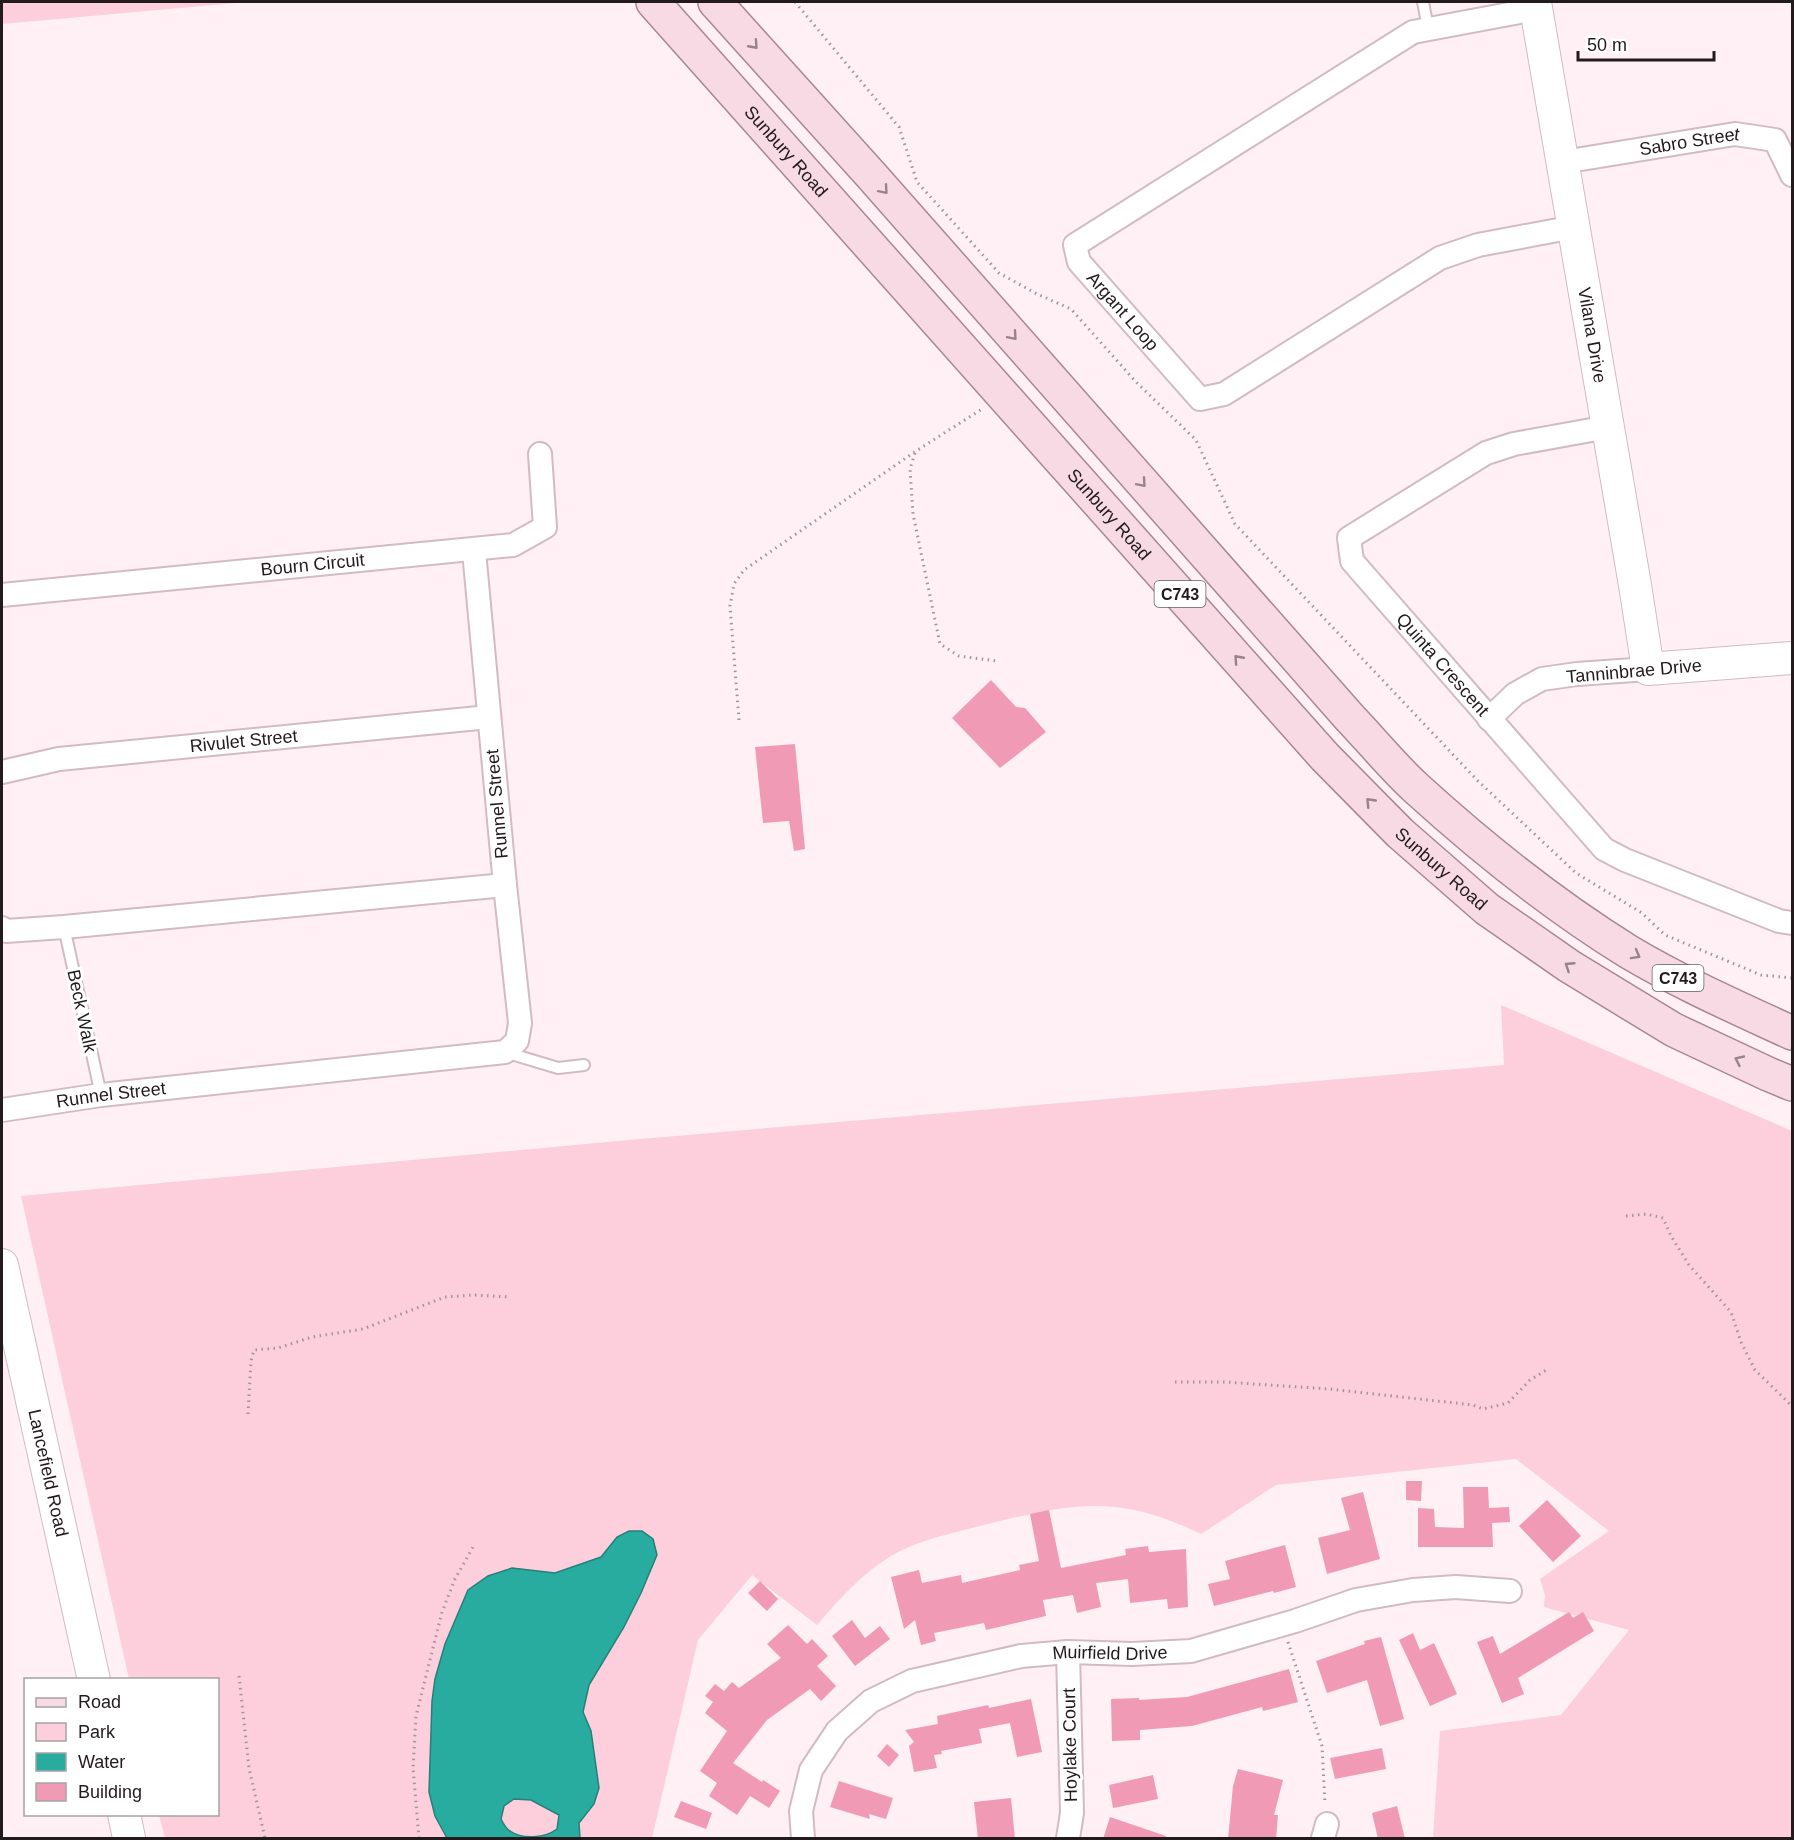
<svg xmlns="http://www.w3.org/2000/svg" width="1794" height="1840" viewBox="0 0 1794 1840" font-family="Arial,sans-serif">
	<rect width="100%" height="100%" fill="#fef0f4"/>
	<path fill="#fdcedc" d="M2,2H247L2,24Z
		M1501,1005L1792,1131V1838H1433L1440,1731L1561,1715L1629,1630L1544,1607L1545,1595L1540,1579L1609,1531L1516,1459L1276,1485L1201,1534C1114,1492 1070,1504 980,1526C953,1533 923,1539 898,1552C865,1570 841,1597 817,1625L752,1575L698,1640L652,1838H165L159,1815L218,1814V1680L129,1679L21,1196L629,1140L1504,1065Z"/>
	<path fill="#28ac9f" stroke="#268078" stroke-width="1.5" fill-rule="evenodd" d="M629,1531H642L653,1539L657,1555L641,1593L624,1627L589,1685L583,1712L591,1731L599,1788L594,1804L579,1823L580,1838H447L435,1816L429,1792L432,1701L435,1679L445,1644L468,1590L488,1576L512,1568L555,1573L601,1557L617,1537ZM514,1799L531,1800L559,1815L557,1829C545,1838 523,1840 510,1831C506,1829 503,1823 501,1819L504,1806Z"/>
	<path fill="#f19ab6" d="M991,680L1016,707L1025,708L1046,732L1000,768L952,718Z
		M795,744L805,849L794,851L789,821L763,823L755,747Z
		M1406,1481H1422L1421,1501L1406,1500Z
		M1463,1487H1488L1489,1508L1509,1507L1510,1522L1492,1523L1493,1547H1418V1508L1434,1509L1435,1527L1464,1528Z
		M1363,1492L1380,1559L1327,1574L1318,1538L1350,1530L1341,1498Z
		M1547,1500L1581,1536L1553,1562L1519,1526Z
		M1049,1510L1061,1568L1126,1555L1125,1549L1148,1546L1149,1552L1186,1549L1188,1607L1168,1609L1167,1599L1130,1603L1128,1579L1096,1583L1101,1607L1077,1613L1073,1595L1043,1600L1046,1616L986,1630L984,1623L934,1633L936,1641L921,1645L915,1620L904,1629L891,1577L919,1570L922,1583L961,1575L962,1583L1020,1570L1019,1565L1039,1561L1030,1514Z
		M1285,1545L1296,1587L1274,1593L1273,1591L1214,1606L1208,1584L1230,1579L1225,1561Z
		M760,1581L778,1599L767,1611L748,1593Z
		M1569,1612L1573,1618L1583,1612L1594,1631L1518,1678L1524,1694L1502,1703L1477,1642L1493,1636L1500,1654Z
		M852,1620L865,1638L880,1626L890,1639L855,1666L832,1636Z
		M788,1625L807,1644L812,1639L828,1656L817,1666L836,1686L821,1701L810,1689L767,1720L733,1763L762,1782L763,1780L780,1791L769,1808L750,1796L737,1815L709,1796L717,1783L700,1771L727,1731L705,1713L713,1702L705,1696L715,1684L724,1691L732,1682L739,1688L781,1658L767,1644Z
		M1413,1633L1420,1650L1434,1643L1457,1694L1430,1706L1399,1640Z
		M1381,1637L1404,1719L1380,1726L1367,1680L1327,1693L1316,1661L1365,1644L1364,1641Z
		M1289,1669L1298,1702L1263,1711L1262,1707L1192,1726L1140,1730V1740L1112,1741L1111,1699L1139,1698V1700L1187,1697Z
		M1031,1699L1042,1752L1017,1757L1010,1723L979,1729L982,1743L941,1751L942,1754L934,1755L937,1768L914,1772L909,1746L914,1742L905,1730L938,1724L937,1716L988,1705L989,1708Z
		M887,1744L899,1755L889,1767L877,1756Z
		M1382,1748L1386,1769L1335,1779L1330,1758Z
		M1238,1769L1283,1780L1274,1815H1278L1276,1839H1228L1233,1786Z
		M1153,1775L1158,1799L1113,1808L1109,1785Z
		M839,1781L893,1798L886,1819L869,1814L870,1819L830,1807Z
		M1011,1798L1015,1839H978L974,1802Z
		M681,1801L712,1813L706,1829L674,1817Z
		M1397,1806L1405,1839H1378L1372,1813Z
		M1110,1817L1166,1836L1165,1839H1103Z"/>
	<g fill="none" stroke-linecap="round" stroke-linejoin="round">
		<g stroke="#d2bbc2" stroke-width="14">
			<path id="lane" d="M1423,2L1428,28
				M64,927L101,1095
				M505,1052L558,1068L584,1065"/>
		</g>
		<g stroke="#d2bbc2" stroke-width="26">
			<g id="street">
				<path id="s1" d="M1536,9L1413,32L1075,245L1079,262L1200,399L1224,394L1440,258L1478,245L1574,227"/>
				<path id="s2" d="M1563,162L1735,134L1775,140L1792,175"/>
				<path id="s3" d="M1608,427L1514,444L1486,453L1349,538L1352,561L1604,849L1625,860L1779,921L1792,923"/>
				<path id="s4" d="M2,595L513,545L545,527L540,454"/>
				<path d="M1489,719L1515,694L1542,679L1577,674L1648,669"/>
				<path id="s5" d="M2,772L59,759L489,717"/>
				<path d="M2,928L6,931L64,927L505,885"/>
				<path id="s6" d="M2,1110L101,1095L505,1052L517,1041L520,1023L505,885L474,551"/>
				<path id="s7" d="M803,1838L801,1811L811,1770L837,1731L871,1701L912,1681L1021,1656L1068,1652L1132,1654L1191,1651L1295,1621L1356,1600L1413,1590L1456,1587L1510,1591"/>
				<path d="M1068,1838L1072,1813L1068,1652"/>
				<path d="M1323,1838L1327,1824"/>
			</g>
		</g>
		<g stroke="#d2bbc2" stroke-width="34">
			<g id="secondary">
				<path id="s8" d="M1535,2L1635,585L1648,669L1792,658"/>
				<path id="s9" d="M2,1265L94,1680"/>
				<path d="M124,1814L129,1838"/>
			</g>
		</g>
		<g stroke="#a98791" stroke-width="36">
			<g id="primary">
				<path id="s10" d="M653,2L1325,757L1400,833L1487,909L1569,966L1674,1030L1768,1074L1792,1084"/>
				<path d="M715,2L871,175L1350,718C1372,741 1393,767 1416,788C1482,848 1553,905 1629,952C1681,983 1738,1008 1792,1033"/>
			</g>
		</g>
		<path stroke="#a09598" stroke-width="3" stroke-dasharray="1.5 4.5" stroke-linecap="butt" d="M795,2L899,127L917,182L999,273L1037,294L1071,309L1136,382L1196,440L1235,524L1478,781L1576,873L1642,913L1665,935L1761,975L1792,978
			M915,453L910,469L913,514L940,644L959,656L997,661
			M739,720L730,606L734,584L744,570L916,451L982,409
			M1626,1216L1646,1214L1663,1218L1671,1236L1689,1265L1731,1312L1741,1342L1755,1370L1792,1406
			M1175,1382H1225L1329,1389L1473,1405L1483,1409L1508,1403L1530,1380L1548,1369
			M248,1414L251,1361L254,1350L278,1348L312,1337L363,1329L445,1297L474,1295L510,1297
			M1288,1642L1322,1746L1325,1804
			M239,1676L249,1768L265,1838
			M419,1838L413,1768L416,1716L442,1612L455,1579L473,1547"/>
		<use href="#lane" stroke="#fff" stroke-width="10"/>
		<use href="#street" stroke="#fff" stroke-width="22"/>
		<use href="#secondary" stroke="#fff" stroke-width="32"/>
		<use href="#primary" stroke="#f7dae3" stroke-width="33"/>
	</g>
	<defs><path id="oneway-chevron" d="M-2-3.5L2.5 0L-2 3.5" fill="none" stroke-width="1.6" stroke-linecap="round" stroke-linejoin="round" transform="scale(1.5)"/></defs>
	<g stroke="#97848a">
		<use href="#oneway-chevron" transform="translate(754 45) rotate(48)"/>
		<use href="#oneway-chevron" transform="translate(884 190) rotate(49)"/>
		<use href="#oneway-chevron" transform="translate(1013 336) rotate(49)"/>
		<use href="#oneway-chevron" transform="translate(1142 483) rotate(49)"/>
		<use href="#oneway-chevron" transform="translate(1238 659) rotate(-132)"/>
		<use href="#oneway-chevron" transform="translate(1370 802) rotate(-134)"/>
		<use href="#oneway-chevron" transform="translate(1636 955) rotate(29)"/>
		<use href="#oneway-chevron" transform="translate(1569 966) rotate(-147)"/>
		<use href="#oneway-chevron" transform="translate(1739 1060) rotate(-155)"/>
	</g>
	<g text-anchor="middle" stroke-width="6" stroke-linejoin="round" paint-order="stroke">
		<g fill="#fff" stroke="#645f61" stroke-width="1.5">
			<rect x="1154.5" y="581" width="51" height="26" rx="4.5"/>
			<rect x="1652.5" y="965" width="51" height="26" rx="4.5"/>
		</g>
		<g font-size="16" font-weight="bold" fill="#221a1d">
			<text x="1180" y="600">C743</text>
			<text x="1678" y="984">C743</text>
		</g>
		<g font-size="18" fill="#221a1d" stroke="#fff">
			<text dy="6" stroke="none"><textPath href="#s2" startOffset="128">Sabro Street</textPath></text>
			<text dy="6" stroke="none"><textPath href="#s10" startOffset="200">Sunbury Road</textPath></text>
			<text dy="6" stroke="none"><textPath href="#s1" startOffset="608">Argant Loop</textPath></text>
			<text dy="6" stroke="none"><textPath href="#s8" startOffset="338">Vilana Drive</textPath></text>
			<text dy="6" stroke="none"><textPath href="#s10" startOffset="686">Sunbury Road</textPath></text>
			<text dy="6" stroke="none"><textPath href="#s4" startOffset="312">Bourn Circuit</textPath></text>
			<text dy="6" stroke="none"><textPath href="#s3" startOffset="447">Quinta Crescent</textPath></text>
			<text transform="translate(1634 671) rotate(-5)" y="6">Tanninbrae Drive</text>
			<text dy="6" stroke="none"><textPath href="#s5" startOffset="244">Rivulet Street</textPath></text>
			<text transform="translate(497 804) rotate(-95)" y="6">Runnel Street</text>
			<text dy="6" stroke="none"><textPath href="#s10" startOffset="1172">Sunbury Road</textPath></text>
			<text transform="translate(82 1011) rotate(78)" y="6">Beck Walk</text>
			<text dy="6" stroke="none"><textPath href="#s6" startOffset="110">Runnel Street</textPath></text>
			<text dy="6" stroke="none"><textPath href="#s9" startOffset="213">Lancefield Road</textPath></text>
			<text dy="6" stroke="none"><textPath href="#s7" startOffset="408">Muirfield Drive</textPath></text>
			<text transform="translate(1070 1745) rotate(-91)" y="6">Hoylake Court</text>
		</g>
	</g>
	<rect width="1794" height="1840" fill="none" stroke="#221a1d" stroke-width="6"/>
	<rect x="24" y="1678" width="195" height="138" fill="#ffffff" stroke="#a7a3a5" stroke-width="1.5"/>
	<rect x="36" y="1698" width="30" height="9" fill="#f7dae3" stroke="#a7a3a5" stroke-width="1.5"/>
	<text x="78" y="1708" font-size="18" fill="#221a1d">Road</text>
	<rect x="36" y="1723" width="30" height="18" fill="#fdcedc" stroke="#a7a3a5" stroke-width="1.5"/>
	<text x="78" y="1738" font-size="18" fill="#221a1d">Park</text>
	<rect x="36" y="1753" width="30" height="18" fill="#28ac9f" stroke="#a7a3a5" stroke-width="1.5"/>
	<text x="78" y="1768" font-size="18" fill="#221a1d">Water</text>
	<rect x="36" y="1783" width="30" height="18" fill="#f19ab6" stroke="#a7a3a5" stroke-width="1.5"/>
	<text x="78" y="1798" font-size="18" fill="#221a1d">Building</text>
	<path d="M1578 51v9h136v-9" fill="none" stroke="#221a1d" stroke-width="3"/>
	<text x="1587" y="51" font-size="18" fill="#221a1d" stroke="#ffffff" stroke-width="4.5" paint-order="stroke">50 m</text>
</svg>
